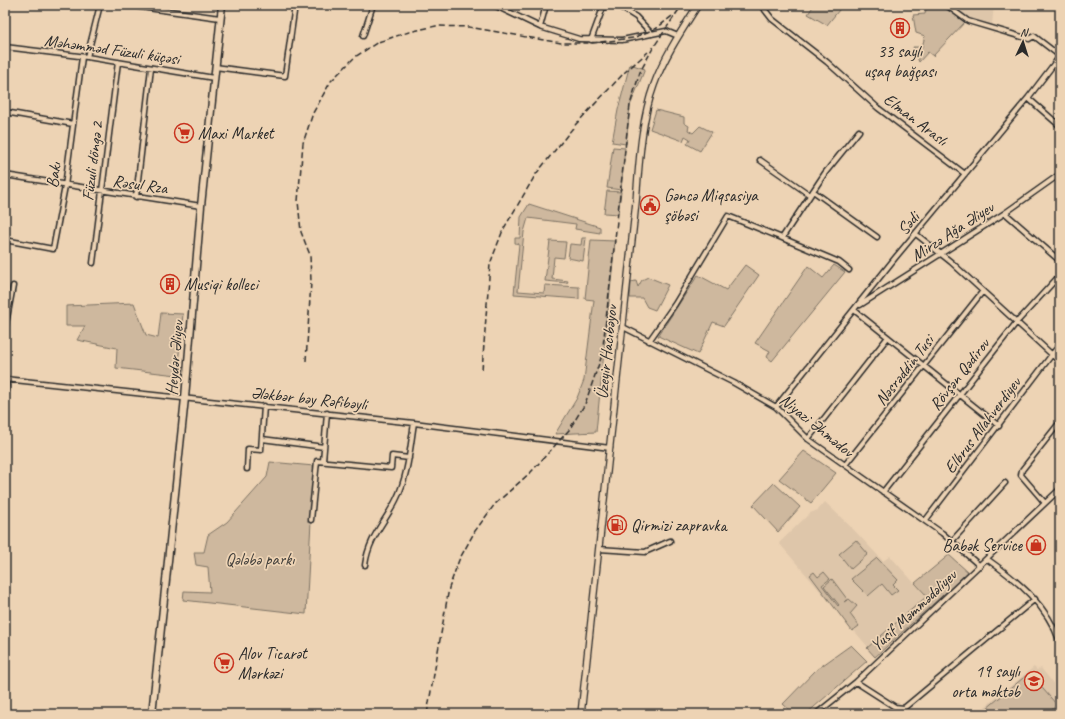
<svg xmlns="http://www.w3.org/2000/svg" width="1065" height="719" viewBox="0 0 1065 719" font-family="Caveat,sans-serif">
	<rect width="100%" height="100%" fill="#edd3b4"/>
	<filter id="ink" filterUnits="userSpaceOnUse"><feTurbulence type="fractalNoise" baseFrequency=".025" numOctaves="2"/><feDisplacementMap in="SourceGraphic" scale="8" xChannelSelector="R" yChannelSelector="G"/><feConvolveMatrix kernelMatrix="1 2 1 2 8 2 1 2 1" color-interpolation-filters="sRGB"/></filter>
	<g filter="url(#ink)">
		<path fill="#dec6aa" d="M950,5H994L992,25L969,19Z
			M825,502L854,530L883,561L890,556L926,596L868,647L779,543L810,513L818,510Z
			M1034,667L1037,670L1041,668L1060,692V714H976Z"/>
		<path fill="#ceb89e" stroke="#7c7264" d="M814,5H843L827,25L808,14Z
			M927,5H942L965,22L933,56L928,52L919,62L913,47H922L925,36L916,33L913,15L925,14Z
			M630,64L645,69L630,106L626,144L612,142L618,110Z
			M656,110L684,117V123L689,126L688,130L693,133L700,126L712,132L700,151L687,144L690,139L685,136L683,141L650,129Z
			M613,147L625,148L621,190L607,188Z
			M607,191L621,192L618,214L604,213Z
			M529,204L600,227V233L575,229L576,224L528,218L524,232L518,291L544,293L545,285L579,287V299L514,294L519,244L515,243V238H520L521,217Z
			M582,238H586L583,261L568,258L570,244L581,245Z
			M591,240L615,241L596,432L555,434L577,398L584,380L594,300L585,299Z
			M550,241L566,242L564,258L554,257L552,279L568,281L567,283L545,281Z
			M745,265L759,275L724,326L713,322L698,354L658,336L698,275L726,290Z
			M834,265L845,272L772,361L767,357L770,351L755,343L808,266L823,278Z
			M648,277L668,285L655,310L647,307L642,298H630L631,282L636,281L638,287L642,280Z
			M134,303L146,335L158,338L161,313L183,314L177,375L116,368L117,348L77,340L85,326H66V306Z
			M804,451L836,473L811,503L779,479Z
			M270,462L314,466L306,614L183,600L184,591L210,592L208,567L196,565L194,552H204L208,535L227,522L267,477Z
			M774,483L800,507L778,532L753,505Z
			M856,540L868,554L851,569L839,554Z
			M949,555L968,572L875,657L867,648L927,596L915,583Z
			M877,558L898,580L893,585L898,590L891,595L882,584L868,596L851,579Z
			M814,572L818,577L824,572L830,579L822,585L838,606L839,605L824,586L832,579L847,599L844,602L849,599L857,606L850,614L859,626L852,631L810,575Z
			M851,645L867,661L806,714H794L783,704L816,670Z
			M1029,673L1057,705L1047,714H980Z"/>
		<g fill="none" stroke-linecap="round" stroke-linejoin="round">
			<g stroke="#2b2b2b" stroke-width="7">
				<path id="street" d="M126,5L220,18
					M494,5L540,27L579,39L622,40L666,31L678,36
					M617,5L636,17L652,34
					M763,5L765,10L772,19L827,62L878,108L965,174
					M946,5L968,21L1029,39L1034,36L1060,56
					M540,27L546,5
					M363,36L373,5
					M591,40L604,5
					M5,47L87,57L214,78
					M87,57L100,5
					M215,67L285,76L295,5
					M1028,98L1060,126
					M5,112L73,124
					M760,160L810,195
					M5,175L201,206
					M813,191L877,237
					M136,197L151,68
					M1005,213L1060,261
					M916,234L951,262L1060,362
					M782,238L839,262L849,270
					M5,240L53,249L65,186L82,57
					M93,263L118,62
					M860,305L1005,213L1060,174
					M854,310L999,426
					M623,327L734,383L776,407L808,439L942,533L980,566
					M5,329L13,286
					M649,341L675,304L728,216L782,238L825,173L859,131
					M5,379L414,423L610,448
					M5,398L7,379
					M776,407L895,258L1028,98L1060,56
					M262,439L324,447
					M808,439L888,337
					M323,461L327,413
					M845,465L983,291
					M247,469L248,449L261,450L264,406
					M883,492L1016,323L1060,275
					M1045,503L1021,475L1022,470L1060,422
					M311,520L317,461L391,468L392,456L409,458
					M925,521L1060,344
					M951,542L1005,483
					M599,549L645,552L670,541
					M987,559C1018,581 1047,605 1060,642
					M365,565C369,537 384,524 396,500C408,477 410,448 414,423
					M856,682L895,707L904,708L1035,599
					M816,714L856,682L1060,489"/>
			</g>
			<g stroke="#2b2b2b" stroke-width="8">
				<path id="secondary" d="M581,714L636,202C639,165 641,120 654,85C664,57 682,30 698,5"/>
			</g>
			<g stroke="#2b2b2b" stroke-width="9">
				<path id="primary" d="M152,714L185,398L201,206L222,5"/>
			</g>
			<use href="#street" stroke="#edd3b4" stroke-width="4"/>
			<use href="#secondary" stroke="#edd3b4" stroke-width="5.5"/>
			<use href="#primary" stroke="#edd3b4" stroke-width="6"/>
			<path stroke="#2b2b2b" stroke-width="1.5" stroke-dasharray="6 3" stroke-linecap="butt" d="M306,361L311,282L310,255L301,232L298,201L303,143L313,113L331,81L355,57L378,42L409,32L436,26L469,27L561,43H593L633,38L657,28L672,16
				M482,370L490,264L503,230L536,174L576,124L625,72L648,52
				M427,714L449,588L459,560L475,531L495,504L531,472L569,430L585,404L602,355L630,105L640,72L653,48L682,5"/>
		</g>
	</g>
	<defs>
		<g id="building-ring" transform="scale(1)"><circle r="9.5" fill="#edd3b4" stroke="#c8321e" stroke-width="1.5"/><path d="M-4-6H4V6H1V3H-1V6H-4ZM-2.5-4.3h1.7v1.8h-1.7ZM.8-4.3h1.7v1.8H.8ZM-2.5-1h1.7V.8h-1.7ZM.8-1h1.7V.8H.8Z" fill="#c8321e"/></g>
		<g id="supermarket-ring" transform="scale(1)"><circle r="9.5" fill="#edd3b4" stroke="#c8321e" stroke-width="1.5"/><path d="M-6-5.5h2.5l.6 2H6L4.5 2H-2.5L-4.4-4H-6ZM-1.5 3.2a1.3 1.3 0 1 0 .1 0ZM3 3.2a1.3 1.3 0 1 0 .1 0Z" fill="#c8321e"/></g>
		<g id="civic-ring" transform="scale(1)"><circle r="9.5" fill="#edd3b4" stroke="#c8321e" stroke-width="1.5"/><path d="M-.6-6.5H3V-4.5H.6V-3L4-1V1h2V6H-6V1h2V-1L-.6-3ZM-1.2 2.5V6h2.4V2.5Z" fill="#c8321e"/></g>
		<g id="fuel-ring" transform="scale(1)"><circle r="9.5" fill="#edd3b4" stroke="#c8321e" stroke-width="1.5"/><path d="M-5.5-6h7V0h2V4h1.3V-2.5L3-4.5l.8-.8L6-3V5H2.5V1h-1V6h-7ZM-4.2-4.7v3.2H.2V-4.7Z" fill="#c8321e"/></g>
		<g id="shop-ring" transform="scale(1)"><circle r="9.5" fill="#edd3b4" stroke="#c8321e" stroke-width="1.5"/><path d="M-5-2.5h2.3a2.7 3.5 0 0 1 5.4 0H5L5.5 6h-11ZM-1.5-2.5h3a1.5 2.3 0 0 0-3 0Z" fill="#c8321e"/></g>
		<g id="school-ring" transform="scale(1)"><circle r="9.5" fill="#edd3b4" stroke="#c8321e" stroke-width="1.5"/><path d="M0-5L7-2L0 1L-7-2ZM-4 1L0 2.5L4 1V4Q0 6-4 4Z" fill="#c8321e"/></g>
	</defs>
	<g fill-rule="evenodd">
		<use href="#building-ring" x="900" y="28"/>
		<use href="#supermarket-ring" x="184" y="133"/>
		<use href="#civic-ring" x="650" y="205"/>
		<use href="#building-ring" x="170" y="284"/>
		<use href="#fuel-ring" x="617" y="525"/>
		<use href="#shop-ring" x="1036" y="545"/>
		<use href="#supermarket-ring" x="224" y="663"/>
		<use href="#school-ring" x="1034" y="681"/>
	</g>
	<g text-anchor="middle" stroke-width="3.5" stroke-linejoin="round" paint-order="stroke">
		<g font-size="17" fill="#2b2b2b" stroke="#edd3b4">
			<text transform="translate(112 49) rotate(8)" y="6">Məhəmməd Füzuli küçəsi</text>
			<text transform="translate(916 119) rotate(37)" y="6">Elman Araslı</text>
			<text transform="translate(92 161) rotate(-83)" y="6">Füzuli döngə 2</text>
			<text transform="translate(53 175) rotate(-82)" y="6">Bakı</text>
			<text transform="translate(140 184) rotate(8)" y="6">Rəsul Rza</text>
			<text transform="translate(908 223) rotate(-50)" y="6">Sədi</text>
			<text transform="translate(952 231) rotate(-33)" y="6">Mirzə Ağa Əliyev</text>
			<text transform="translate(606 352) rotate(-84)" y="6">Üzeyir Hacıbəyov</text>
			<text transform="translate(174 358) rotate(-85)" y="6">Heydər Əliyev</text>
			<text transform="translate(904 370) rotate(-52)" y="6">Nəsrəddin Tusi</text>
			<text transform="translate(959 374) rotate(-52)" y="6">Rövşən Qədirov</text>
			<text transform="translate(309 398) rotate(6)" y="6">Ələkbər bəy Rəfibəyli</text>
			<text transform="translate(817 425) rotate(39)" y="6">Niyazi Əhmədov</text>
			<text transform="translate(982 425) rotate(-53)" y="6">Elbrus Allahverdiyev</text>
			<text transform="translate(913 610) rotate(-43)" y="6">Yusif Məmmədəliyev</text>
		</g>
		<g font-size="17" fill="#2b2b2b" stroke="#edd3b4" text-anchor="start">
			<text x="900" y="57" text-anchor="middle">33 saylı<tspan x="900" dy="20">uşaq bağçası</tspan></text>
			<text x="198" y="139">Maxi Market</text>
			<text x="664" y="201">Gəncə Miqsasiya<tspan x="664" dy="20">şöbəsi</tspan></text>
			<text x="184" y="290">Musiqi kolleci</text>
			<text x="631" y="531">Qirmizi zapravka</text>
			<text x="1022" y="551" text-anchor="end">Babək Service</text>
			<text x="238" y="659">Alov Ticarət<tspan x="238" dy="20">Mərkəzi</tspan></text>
			<text x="1020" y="677" text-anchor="end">19 saylı<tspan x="1020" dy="20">orta məktəb</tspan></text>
		</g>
		<g font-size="17" fill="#43403c" stroke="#edd3b4">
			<text x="260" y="565">Qələbə parkı</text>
		</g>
	</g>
	<rect width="1065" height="719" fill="none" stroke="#edd3b4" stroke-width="20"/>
	<rect x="10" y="10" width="1045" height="699" fill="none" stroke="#2b2b2b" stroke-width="1.5" filter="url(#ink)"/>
	<g transform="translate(1023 42) rotate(4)" stroke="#edd3b4" stroke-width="3" paint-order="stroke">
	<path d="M0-3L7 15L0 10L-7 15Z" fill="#2b2b2b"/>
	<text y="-6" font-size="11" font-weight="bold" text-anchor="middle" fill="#2b2b2b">N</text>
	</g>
</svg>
